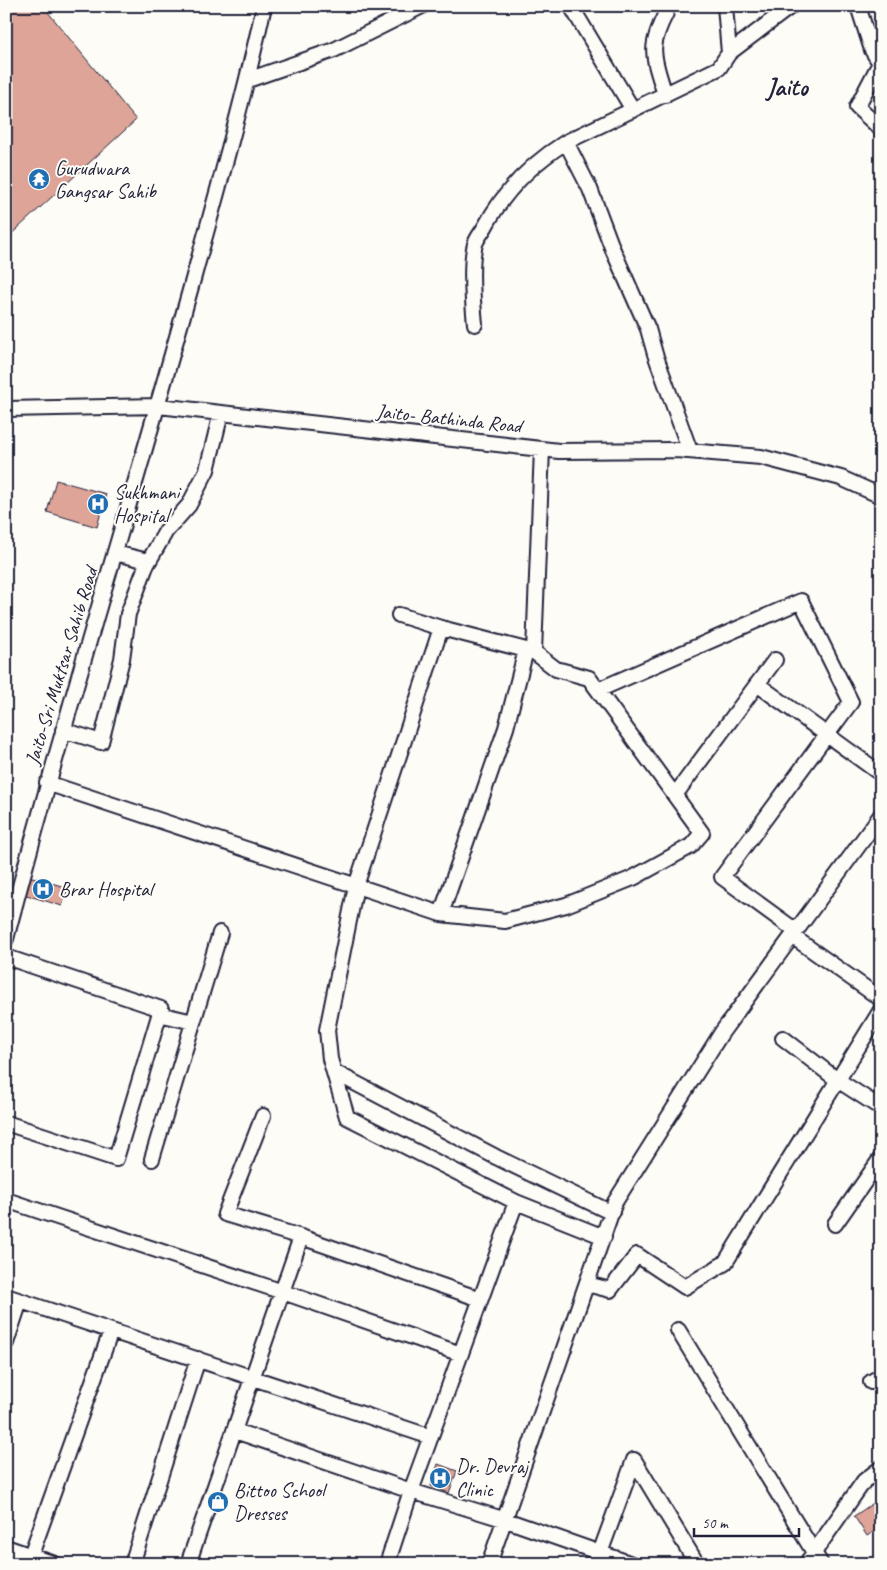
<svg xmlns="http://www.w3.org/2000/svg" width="887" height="1570" viewBox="0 0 887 1570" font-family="Caveat,sans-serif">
	<rect width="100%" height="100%" fill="#fdfcf7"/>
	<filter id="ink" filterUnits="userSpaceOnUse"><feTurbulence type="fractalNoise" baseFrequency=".02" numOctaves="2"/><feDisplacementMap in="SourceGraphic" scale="10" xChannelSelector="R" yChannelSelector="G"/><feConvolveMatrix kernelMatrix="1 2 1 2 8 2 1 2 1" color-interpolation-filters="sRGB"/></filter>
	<g filter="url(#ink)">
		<path fill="#dda497" stroke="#22223b" d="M6,6H43L136,120L6,239Z
			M56,480L106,494L97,527L47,512Z
			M29,876L68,888L62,906L23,894Z
			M438,1464L457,1471L449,1493L431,1486Z
			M881,1498V1527L867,1536L854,1516Z"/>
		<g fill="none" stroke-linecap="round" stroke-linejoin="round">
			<g stroke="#22223b" stroke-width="18">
				<path id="minor" d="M571,6L633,110
					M663,6L666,13C647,50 654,57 665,95
					M725,6L729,53
					M858,6L872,50L880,63L857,107L881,129
					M248,80L334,50L422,6
					M475,324C473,304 470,263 475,244C477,238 482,232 485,227C504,191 531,164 566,142
					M6,409L159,406L559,451L676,450L761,457L841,478L881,496
					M690,451L655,354L648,329L613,250L590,189L566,142L719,68L729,53L791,6
					M115,553L148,561
					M399,615L441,628L356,886L327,1030L330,1059L347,1117L516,1202
					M441,628L534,652L542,449
					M757,684L881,774
					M598,690L801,601L851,702L722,877L796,931
					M63,730L101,742L122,659L128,614L146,566L166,531L189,505L207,470L221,413
					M47,783L441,914L506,728L526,650
					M675,795L775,660
					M441,914L505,921L566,905L633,878L691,846L702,833L589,678L556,669L534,652
					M792,936L881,999
					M6,939C65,713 135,491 197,265C221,179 245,93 264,6
					M6,957L161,1009L116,1159L6,1123
					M159,1014L193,1022
					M783,1038L836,1079L881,1108
					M334,1072L496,1157L612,1213
					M152,1159L220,933
					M6,1200L283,1292L461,1354
					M835,1224L881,1158
					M301,1237L480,1299
					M587,1284L610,1290L637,1255L685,1287L725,1263L881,1010
					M6,1296L431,1437
					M678,1330L821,1564
					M6,1343L20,1301
					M871,1382L881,1376
					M235,1431L411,1491L516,1202L604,1237
					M634,1460L697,1564
					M6,1547L55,1564
					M31,1555L111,1331
					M132,1564L198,1359
					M188,1564L301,1237L225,1214L263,1116
					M387,1564L411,1491L506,1520L632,1564
					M489,1564L615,1202L722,1032L881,815
					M596,1564L634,1460
					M806,1564L864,1481L881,1468"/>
			</g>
			<use href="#minor" stroke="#fdfcf7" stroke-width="14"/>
		</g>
	</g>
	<defs>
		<g id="temple-disc" transform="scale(1.125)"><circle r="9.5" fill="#1f6fb2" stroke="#fdfcf7"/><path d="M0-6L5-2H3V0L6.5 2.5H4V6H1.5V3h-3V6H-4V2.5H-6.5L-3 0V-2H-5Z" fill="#fff"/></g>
		<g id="hospital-disc" transform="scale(1.125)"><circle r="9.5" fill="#1f6fb2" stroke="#fdfcf7"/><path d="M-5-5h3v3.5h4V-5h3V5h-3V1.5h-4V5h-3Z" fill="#fff"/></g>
		<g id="shop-disc" transform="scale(1.125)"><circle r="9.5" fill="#1f6fb2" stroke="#fdfcf7"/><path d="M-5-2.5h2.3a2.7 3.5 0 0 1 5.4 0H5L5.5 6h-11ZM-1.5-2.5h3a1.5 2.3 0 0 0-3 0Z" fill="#fff"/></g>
	</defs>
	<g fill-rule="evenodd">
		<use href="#temple-disc" x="39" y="179"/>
		<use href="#hospital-disc" x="98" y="504"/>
		<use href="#hospital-disc" x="43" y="889"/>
		<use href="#hospital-disc" x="440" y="1478"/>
		<use href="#shop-disc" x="218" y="1502"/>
	</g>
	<g text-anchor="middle" stroke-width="4" stroke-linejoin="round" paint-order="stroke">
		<g font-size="20" fill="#22223b" stroke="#fdfcf7" text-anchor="start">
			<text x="55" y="175">Gurudwara<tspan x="55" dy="23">Gangsar Sahib</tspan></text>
			<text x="114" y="499">Sukhmani<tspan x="114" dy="23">Hospital</tspan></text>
			<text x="59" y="896">Brar Hospital</text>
			<text x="456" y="1473">Dr. Devraj<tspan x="456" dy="23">Clinic</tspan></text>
			<text x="234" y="1497">Bittoo School<tspan x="234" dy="23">Dresses</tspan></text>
		</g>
		<g font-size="20" fill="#22223b" stroke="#fdfcf7">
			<text transform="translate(449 418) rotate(6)" y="7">Jaito- Bathinda Road</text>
			<text transform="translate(61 666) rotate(-73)" y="7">Jaito-Sri Muktsar Sahib Road</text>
		</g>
		<g font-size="25" font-weight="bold" fill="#22223b" stroke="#fdfcf7">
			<text x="787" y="95">Jaito</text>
		</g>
	</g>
	<rect width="887" height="1570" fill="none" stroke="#fdfcf7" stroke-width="25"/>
	<rect x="12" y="12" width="862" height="1545" fill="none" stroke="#22223b" stroke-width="2" filter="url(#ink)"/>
	<path d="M694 1528v8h105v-8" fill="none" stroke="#22223b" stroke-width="2.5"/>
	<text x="702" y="1528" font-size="15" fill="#22223b" stroke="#fdfcf7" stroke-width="4" paint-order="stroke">50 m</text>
</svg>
